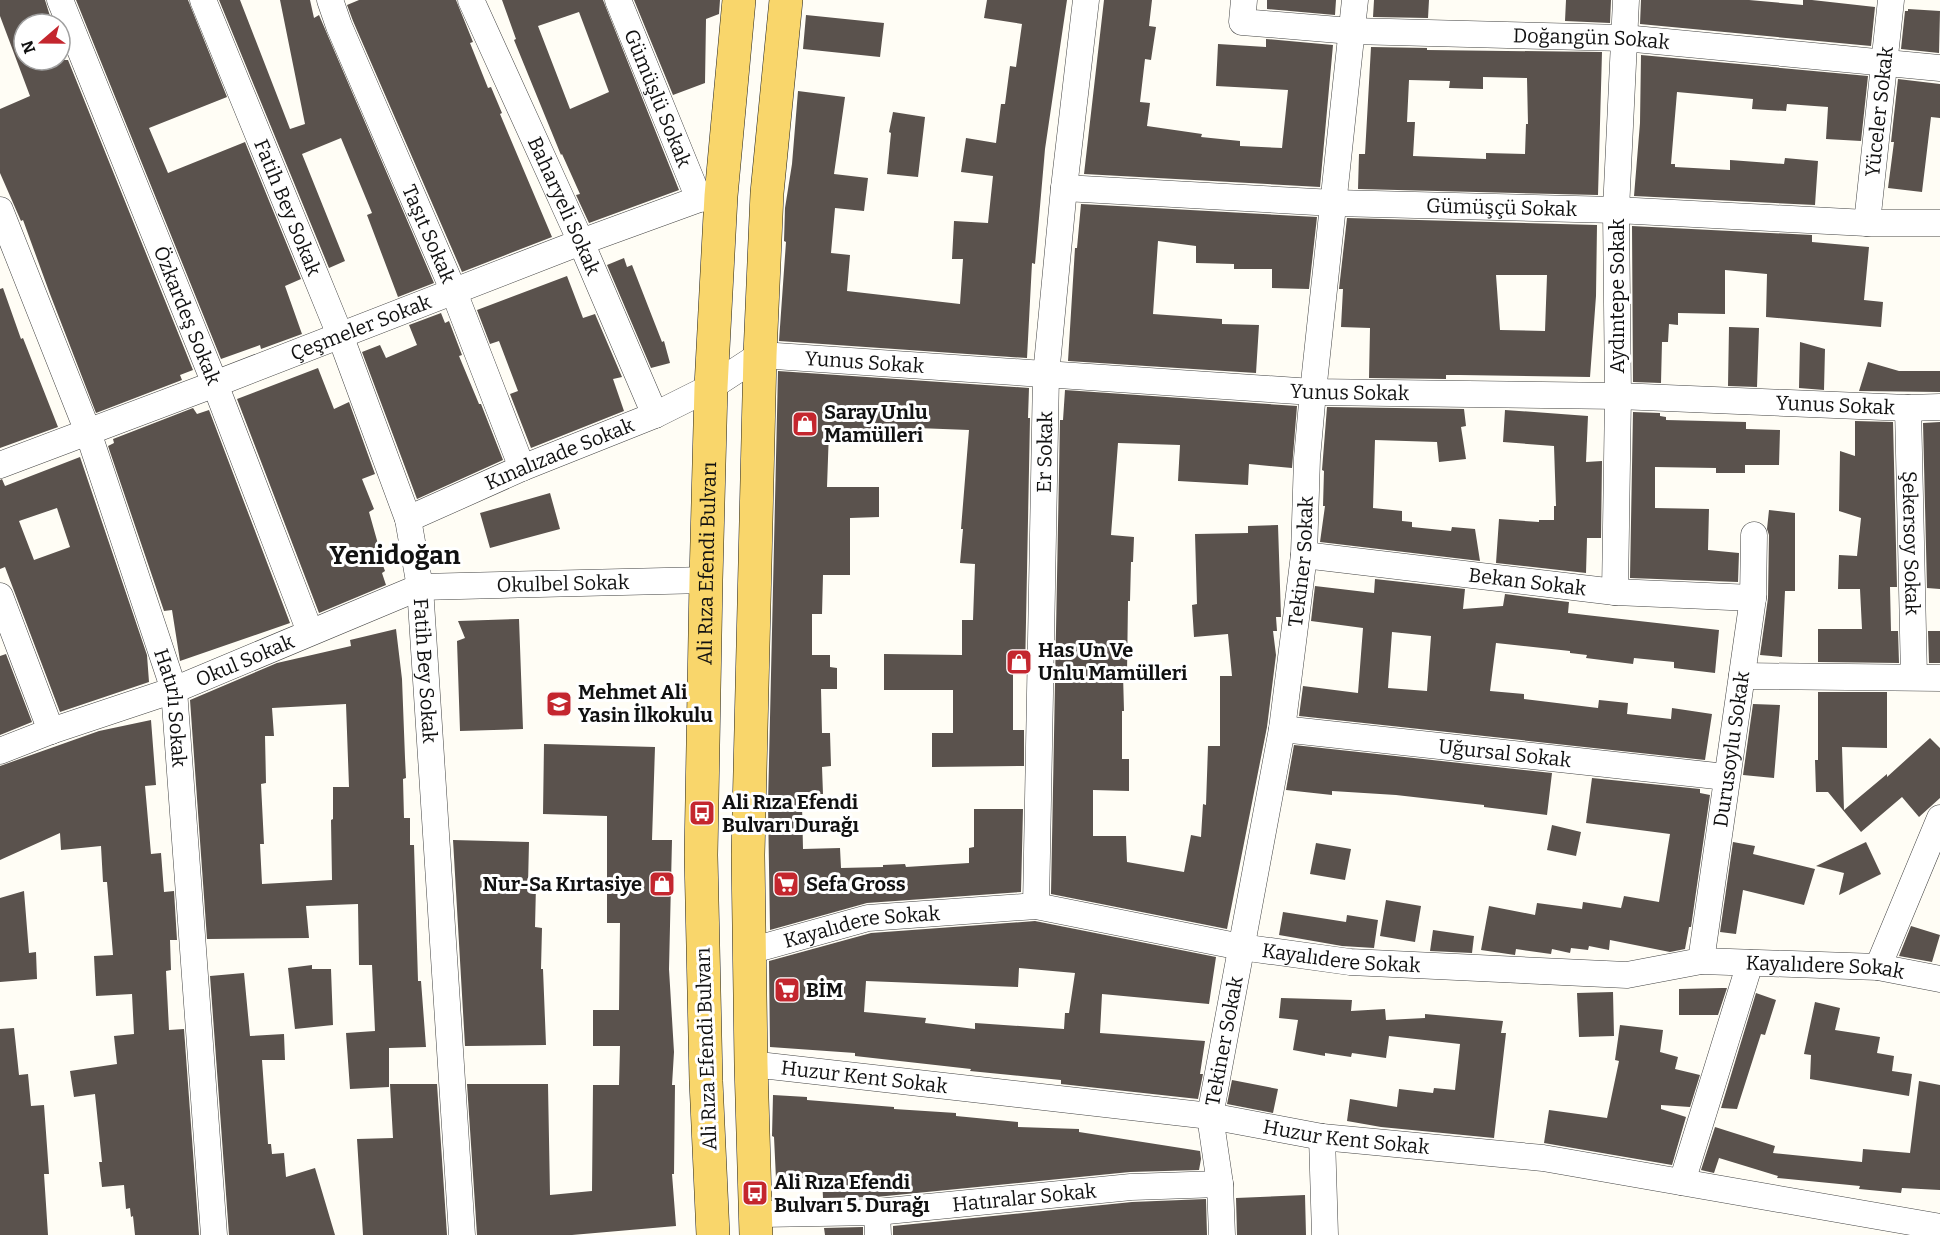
<svg xmlns="http://www.w3.org/2000/svg" width="1940" height="1235" viewBox="0 0 1940 1235" font-family="Bitter,serif">
	<rect width="100%" height="100%" fill="#fffdf5"/>
	<path fill="#5a524d" fill-rule="evenodd" d="M0,0H45L50,16L24,24V60H68L193,370L180,375L182,380L96,413L50,294L23,220L21,221L0,173V109L30,96L0,16Z
		M76,0H188L227,97L149,128L168,173L245,142L301,279L285,286L302,334L261,349L260,345L221,359Z
		M219,0H240L290,129L305,124L280,0H310L314,18L319,15L434,283L398,297L367,215L372,213L341,138L302,154L345,261L329,268Z
		M359,0H456L473,42L470,43L488,88L491,87L502,113L500,114L552,237L462,272L353,21L347,5Z
		M502,0H603L679,190L589,223L576,195L580,194L562,154L561,155L514,40L516,39ZM579,12L609,92L570,109L538,26Z
		M634,0H720L719,14L706,19L705,83L673,95Z
		M987,0H1067L1045,149L1035,264L1032,263L1027,358L779,341L786,242L784,241L785,208L792,164L798,91L845,97L834,174L868,178L864,211L835,208L831,253L850,255L847,291L960,304L963,259H952L954,221L988,223L993,176L961,172L966,138L996,143L1001,104H1005L1010,66L1016,67L1022,24L984,18Z
		M1104,0H1152L1149,26L1156,27L1151,60L1145,59L1140,102L1150,103L1147,126L1202,134L1201,137L1240,141V146L1282,148L1288,90L1216,86L1218,44L1266,47V39L1333,45L1320,187L1084,174Z
		M1267,0H1336L1335,15L1267,9Z
		M1374,0H1429L1428,18L1373,17Z
		M1566,0H1611L1610,23L1565,21Z
		M1641,0H1749L1803,5V0H1812L1875,7L1871,46L1640,24Z
		M1908,9L1940,11L1939,53L1901,49L1905,11H1908Z
		M806,15L884,23L880,57L803,49Z
		M1371,47L1427,48V50L1602,52L1598,195L1358,189L1359,154H1365ZM1483,77L1527,78L1528,124H1526L1525,154L1486,153V159L1413,156L1415,122H1407L1409,80L1450,81L1449,88L1483,89Z
		M1641,55L1868,76L1861,141L1826,139L1828,107L1787,104L1786,111L1752,109L1753,99L1677,92L1671,164H1675V167L1730,170V160L1784,164L1785,158L1818,161L1815,205L1634,196L1640,123Z
		M1898,79L1940,84V118L1931,117L1922,192L1888,188L1894,142H1891Z
		M893,112L925,117L918,177L887,174L891,133L889,132Z
		M1081,204L1317,217L1309,289L1272,288V269H1234V264L1196,263V246L1158,241L1153,314L1222,319V324L1259,325L1256,373L1068,361L1075,248H1077Z
		M1347,218L1597,225L1596,296L1590,377L1459,375H1446V379L1369,378L1370,328L1341,327L1343,289H1339ZM1496,275H1547L1545,331L1500,330Z
		M1632,226L1812,235V242L1869,247L1864,300L1883,302L1881,327L1766,317L1767,274L1725,270V314L1678,313V325L1669,324L1668,342H1662L1661,383L1633,382Z
		M624,258L627,267L632,265L662,342L664,341L670,363L651,368L607,265Z
		M567,276L583,318L595,314L622,377L613,379L624,411L531,448L510,394L518,391L499,341L490,344L477,310Z
		M3,288L21,339L23,338L58,427L0,448V289Z
		M441,313L445,323L449,321L462,355L459,356L479,404H481L503,460L417,499L362,352L380,345L386,358L417,345L409,325Z
		M1729,327L1759,328L1757,387L1728,386Z
		M1800,342L1825,349L1824,390L1799,388Z
		M1868,362L1899,371H1940V392L1859,391Z
		M318,368L334,409L349,402L375,474L362,479L374,509L369,512L380,551L378,552L385,571L382,573L386,585L319,613L237,399Z
		M778,371L1029,388L1028,418H1030L1025,673H1013V730H1024V766L932,767V733H953V690H884V654L962,655V620H973L975,564L960,563L963,529H961L969,430L917,428V433L829,430L827,487H879V517L850,518V575H823L822,614H812V655H830V667L837,668V689H821L822,733H830L831,766L822,767L823,794H820V804H802L803,849L840,848L841,868L883,867V865L905,864L906,867L969,863V848L974,847V809H1023L1021,892L867,903L770,930L768,805Z
		M1065,390L1297,406L1292,468L1249,464L1248,485L1178,481L1180,445L1118,443L1111,535L1134,537L1133,562H1131L1130,601H1128L1127,674H1123L1124,711H1122V759H1129V791L1093,790V836H1126L1127,862L1184,872L1191,835L1201,837L1203,804L1206,805L1208,746H1220V676H1232L1228,634L1194,637L1192,605L1197,604L1195,534L1248,533V526L1278,525L1281,617H1276L1277,631H1273L1276,655L1267,727L1227,929L1051,894L1060,420H1063Z
		M1327,407L1464,409L1466,426L1461,427L1466,459L1439,462L1437,442L1375,440L1373,508L1402,511V521L1412,522V527L1451,531L1452,527L1475,529L1480,561L1320,542L1325,506H1323L1324,471L1322,470Z
		M193,408L197,414L209,410L290,623L180,661L172,610L164,611L108,446L114,443L113,439Z
		M1505,410L1588,416L1586,462L1602,461L1601,538H1587L1586,573L1496,563L1499,519L1539,522V520H1554V506H1556L1554,446L1503,442Z
		M1633,412L1660,413V416L1666,417V420L1746,422V429L1780,430L1779,465H1745V473H1716V468L1655,467V508L1709,509L1708,550L1739,553L1738,582L1630,578Z
		M1855,421L1893,422L1897,587H1890L1891,631H1898L1899,663L1818,662V629H1862L1860,589H1838L1839,555L1857,556L1861,518L1839,511L1840,451L1855,456Z
		M1940,422V589L1927,588L1923,423Z
		M80,457L147,655L149,682L60,712L5,567L0,569V480L2,479L5,486ZM57,508L70,547L34,560L19,521Z
		M550,493L560,529L490,548L480,513Z
		M1769,510L1795,513V591H1785L1782,657L1760,655L1768,598L1769,535L1767,529Z
		M1375,579L1465,589L1463,609L1503,606L1505,594L1569,602L1568,613L1719,630L1715,673L1674,668V662L1634,658L1633,664L1586,658L1587,655L1570,653V651L1496,643L1490,691L1524,694V699L1598,708L1599,700L1628,703L1627,714L1671,719L1672,708L1712,714L1705,760L1299,716L1303,686L1358,693L1363,628L1311,621L1315,586L1374,593ZM1392,632L1431,636L1427,691L1388,688Z
		M519,619L523,729L460,731L457,641L465,638L458,621Z
		M396,629L402,679L405,758L406,778L403,779L404,818H410V845H414L418,981H421L426,1047L389,1048V1087L350,1089L346,1033L375,1031L372,965H359L358,904L306,906L309,938L207,939L190,700L277,663L351,646L350,640ZM346,704L349,787H333V819L331,820L332,880L262,884L260,844H264L261,784L266,783L265,736H274L272,708Z
		M1928,631H1940V663H1929Z
		M6,654L32,722L0,735V656Z
		M1818,692H1887V748L1842,747L1844,810L1887,774V777L1930,738L1940,748V798L1919,817L1902,797L1861,832L1828,792H1816L1815,760H1818Z
		M1753,704L1780,705L1774,778L1743,775Z
		M151,720L156,785L145,786L151,854L161,853L164,892L174,891L177,940H170L171,970L166,971L169,1030L184,1029L199,1235H135L133,1216L131,1217L130,1208L126,1209L124,1185L102,1187L99,1162H102L95,1094L74,1097L70,1071L117,1064L114,1036L134,1034L132,994L96,996L94,956L113,955L107,882H103L101,846L61,850L60,833L0,860V766L99,731Z
		M544,744L655,747L652,840H672L669,969L674,1052L672,1085H675L674,1174H672L676,1226L572,1235H477L467,1084H548L550,1195L592,1191L593,1085H619L620,1046H593V1010H619L620,923H607V816L543,814Z
		M1294,745L1552,773L1547,815L1484,807V805L1396,795L1332,791V795L1286,790Z
		M1592,778L1700,789V793L1710,795L1691,927H1689L1685,949L1670,952L1610,940L1609,950L1589,946L1588,950L1571,948L1570,953L1552,949L1551,954L1516,949L1515,955L1481,950L1489,906L1535,915L1537,903L1582,909L1583,902L1621,908L1624,896L1659,902L1670,834L1586,823Z
		M1552,825L1581,832L1576,856L1547,850Z
		M453,840L529,842L528,885H536L535,927L542,928L541,969H543L546,1045L465,1046Z
		M1733,842L1755,846L1753,854L1815,869L1804,905L1743,890L1736,934L1720,932Z
		M1866,842L1881,874L1839,895L1844,873L1816,866Z
		M1316,843L1351,849L1345,880L1310,874Z
		M24,891L29,953L36,952L37,979L0,982V898Z
		M1386,900L1421,906L1415,942L1380,936Z
		M1283,912L1346,922L1347,915L1378,920L1374,948L1342,946L1279,935Z
		M1035,921L1216,957L1209,1004L1102,994L1100,1033L1205,1041L1200,1074H1203L1198,1099L1061,1084V1080L970,1071L971,1069L855,1056V1053L770,1047L769,961L871,933ZM1019,968L1075,973L1069,1013H1065L1064,1029L975,1023V1029L925,1023L926,1018L864,1012L866,981L1018,987Z
		M1911,926L1940,935L1932,962L1899,956Z
		M1433,930L1474,936L1472,953L1430,951Z
		M312,965V969H331L333,1025L295,1029L288,968Z
		M244,973L250,1036L284,1034L285,1060H262L268,1144H271L272,1154L284,1153L286,1177L315,1168L335,1235H229L210,976Z
		M1722,988H1727L1718,1015H1679V989Z
		M1613,992L1614,1036L1579,1037L1577,993Z
		M1756,993L1776,1000L1765,1035L1761,1034L1737,1109L1721,1108Z
		M1281,998L1352,1000L1351,1011L1385,1009L1386,1020L1425,1018V1014L1503,1021L1501,1033H1506L1494,1138L1381,1127L1347,1121L1350,1099L1397,1107L1399,1089L1433,1093L1434,1088L1455,1090L1460,1044L1389,1036L1386,1058L1352,1053L1351,1057L1325,1053V1056L1293,1050L1298,1020L1279,1018Z
		M1815,1002L1840,1008L1835,1030L1880,1037L1877,1053L1894,1056L1892,1071L1912,1074L1909,1096L1810,1079L1811,1055L1804,1054Z
		M1620,1025L1663,1030L1660,1052L1678,1057L1675,1069L1700,1075L1690,1107L1661,1105V1109L1686,1117L1672,1165L1544,1143L1549,1110L1607,1118L1619,1061L1615,1060Z
		M14,1028L19,1075L28,1074L31,1106L44,1105L49,1174H44L48,1235H0V1029Z
		M1232,1080L1278,1089L1273,1113L1227,1104Z
		M1919,1081L1940,1085V1190L1902,1188L1901,1193L1859,1189L1860,1186L1777,1178L1778,1176L1719,1158L1714,1173L1701,1170L1715,1127L1775,1146L1773,1153L1862,1162L1863,1149L1910,1153Z
		M390,1084H437L447,1235H363L357,1139L393,1138Z
		M773,1095L807,1097V1100L894,1107V1109L956,1113V1116L1018,1122V1127L1079,1129V1132L1200,1151L1201,1159L1199,1170L1130,1172L876,1197L823,1198L822,1177L776,1179L774,1137L772,1136Z
		M1305,1195L1306,1235H1237L1236,1198Z
		M1206,1199L1207,1235H893V1226L1132,1202Z
		M863,1227V1235H825L824,1228Z"/>
	<g fill="none" stroke-linecap="round" stroke-linejoin="round">
		<g stroke="#444" stroke-width="27">
			<g id="street">
				<path id="s1" d="M60,0L215,384L310,632"/>
				<path id="s2" d="M203,0L340,335L408,519L420,587L462,1235"/>
				<path id="s3" d="M330,0L339,26L454,292L522,468"/>
				<path id="s4" d="M471,0L581,242L655,415"/>
				<path id="s5" d="M618,0L699,199"/>
				<path id="s6" d="M1244,0L1242,22L1351,31L1624,38L1940,68"/>
				<path id="s7" d="M1064,188L1334,203L1616,210L1867,223H1940"/>
				<path id="s8" d="M0,210L88,432L174,690L214,1235"/>
				<path id="s9" d="M1867,223L1891,0"/>
				<path id="s10" d="M1908,408L1914,677"/>
				<path id="s11" d="M0,465L215,384L581,242L699,199L721,196"/>
				<path id="s12" d="M408,519L522,468L655,415L711,387L760,355L1313,392L1618,396L1908,408L1940,407"/>
				<path id="s13" d="M1304,555L1615,592L1753,598"/>
				<path d="M1615,592L1618,396L1616,210L1626,0"/>
				<path d="M0,596L51,731"/>
				<path d="M1742,676L1940,678"/>
				<path id="s14" d="M1282,729L1726,777"/>
				<path id="s15" d="M0,751L51,731L174,690L420,587L706,580"/>
				<path id="s16" d="M1036,906L1046,375L1064,188L1086,0"/>
				<path id="s17" d="M749,951L868,918L1036,906L1241,947L1350,962L1627,975L1701,961L1878,967L1940,979"/>
				<path id="s18" d="M1701,961L1753,598L1754,535"/>
				<path d="M1878,967L1940,818"/>
				<path id="s19" d="M751,1064L1210,1116L1322,1137L1543,1158L1940,1227"/>
				<path d="M1322,1137L1325,1235"/>
				<path d="M1682,1182L1750,963"/>
				<path d="M877,1212L878,1235"/>
				<path id="s20" d="M755,1214L877,1212L1131,1187L1220,1184"/>
				<path id="s21" d="M1222,1235L1220,1184L1210,1116L1282,729L1304,555L1307,458L1313,392L1355,0"/>
			</g>
		</g>
		<g stroke="#222" stroke-width="34">
			<g id="primary">
				<path id="s22" d="M713,1235L706,1081L701,855L706,580L711,387L721,196L739,0"/>
				<path d="M756,1235L751,1064L748,855L760,355L767,193L786,0"/>
			</g>
		</g>
		<use href="#street" stroke="#fff" stroke-width="26"/>
		<use href="#primary" stroke="#f9d66b" stroke-width="33"/>
	</g>
	<defs>
		<g id="shop-square" transform="scale(1.35)"><rect x="-9" y="-9" width="18" height="18" rx="4" fill="#c4262e" stroke="#fff"/><path d="M-5-2.5h2.3a2.7 3.5 0 0 1 5.4 0H5L5.5 6h-11ZM-1.5-2.5h3a1.5 2.3 0 0 0-3 0Z" fill="#fff"/></g>
		<g id="school-square" transform="scale(1.35)"><rect x="-9" y="-9" width="18" height="18" rx="4" fill="#c4262e" stroke="#fff"/><path d="M0-5L7-2L0 1L-7-2ZM-4 1L0 2.5L4 1V4Q0 6-4 4Z" fill="#fff"/></g>
		<g id="bus-square" transform="scale(1.35)"><rect x="-9" y="-9" width="18" height="18" rx="4" fill="#c4262e" stroke="#fff"/><path d="M-5-6H5V4H4V6H2V4H-2V6H-4V4H-5ZM-3.5-4V0h7V-4ZM-3.5 1.2v1.5H-2V1.2ZM2 1.2v1.5H3.5V1.2Z" fill="#fff"/></g>
		<g id="supermarket-square" transform="scale(1.35)"><rect x="-9" y="-9" width="18" height="18" rx="4" fill="#c4262e" stroke="#fff"/><path d="M-6-5.5h2.5l.6 2H6L4.5 2H-2.5L-4.4-4H-6ZM-1.5 3.2a1.3 1.3 0 1 0 .1 0ZM3 3.2a1.3 1.3 0 1 0 .1 0Z" fill="#fff"/></g>
	</defs>
	<g fill-rule="evenodd">
		<use href="#shop-square" x="805" y="424"/>
		<use href="#shop-square" x="1019" y="662"/>
		<use href="#school-square" x="559" y="704"/>
		<use href="#bus-square" x="702" y="813"/>
		<use href="#shop-square" x="662" y="884"/>
		<use href="#supermarket-square" x="786" y="884"/>
		<use href="#supermarket-square" x="787" y="990"/>
		<use href="#bus-square" x="755" y="1193"/>
	</g>
	<g text-anchor="middle" stroke-width="6" stroke-linejoin="round" paint-order="stroke">
		<g font-size="20" fill="#111" stroke="#fff">
			<text dy="7" stroke="none"><textPath href="#s6" startOffset="372">Doğangün Sokak</textPath></text>
			<text dy="7" stroke="none"><textPath href="#s5" startOffset="106">Gümüşlü Sokak</textPath></text>
			<text dy="7" stroke="none"><textPath href="#s9" startOffset="112">Yüceler Sokak</textPath></text>
			<text dy="7" stroke="none"><textPath href="#s2" startOffset="224">Fatih Bey Sokak</textPath></text>
			<text dy="7" stroke="none"><textPath href="#s4" startOffset="226">Baharyeli Sokak</textPath></text>
			<text dy="7" stroke="none"><textPath href="#s7" startOffset="438">Gümüşçü Sokak</textPath></text>
			<text dy="7" stroke="none"><textPath href="#s3" startOffset="254">Taşıt Sokak</textPath></text>
			<text transform="translate(1617 296) rotate(-90)" y="7">Aydıntepe Sokak</text>
			<text dy="7" stroke="none"><textPath href="#s1" startOffset="340">Özkardeş Sokak</textPath></text>
			<text dy="7" stroke="none"><textPath href="#s11" startOffset="386">Çeşmeler Sokak</textPath></text>
			<text dy="7" stroke="none"><textPath href="#s12" startOffset="494">Yunus Sokak</textPath></text>
			<text dy="7" stroke="none"><textPath href="#s12" startOffset="980">Yunus Sokak</textPath></text>
			<text dy="7" stroke="none"><textPath href="#s12" startOffset="1466">Yunus Sokak</textPath></text>
			<text dy="7" stroke="none"><textPath href="#s16" startOffset="454">Er Sokak</textPath></text>
			<text dy="7" stroke="none"><textPath href="#s12" startOffset="165">Kınalızade Sokak</textPath></text>
			<text dy="7" stroke="none"><textPath href="#s10" startOffset="135">Şekersoy Sokak</textPath></text>
			<text dy="7" stroke="none"><textPath href="#s21" startOffset="682">Tekiner Sokak</textPath></text>
			<text dy="7" stroke="none"><textPath href="#s22" startOffset="672">Ali Rıza Efendi Bulvarı</textPath></text>
			<text dy="7" stroke="none"><textPath href="#s13" startOffset="225">Bekan Sokak</textPath></text>
			<text dy="7" stroke="none"><textPath href="#s15" startOffset="594">Okulbel Sokak</textPath></text>
			<text dy="7" stroke="none"><textPath href="#s15" startOffset="261">Okul Sokak</textPath></text>
			<text dy="7" stroke="none"><textPath href="#s2" startOffset="711">Fatih Bey Sokak</textPath></text>
			<text dy="7" stroke="none"><textPath href="#s8" startOffset="528">Hatırlı Sokak</textPath></text>
			<text dy="7" stroke="none"><textPath href="#s18" startOffset="214">Durusoylu Sokak</textPath></text>
			<text dy="7" stroke="none"><textPath href="#s14" startOffset="224">Uğursal Sokak</textPath></text>
			<text dy="7" stroke="none"><textPath href="#s17" startOffset="116">Kayalıdere Sokak</textPath></text>
			<text dy="7" stroke="none"><textPath href="#s17" startOffset="602">Kayalıdere Sokak</textPath></text>
			<text dy="7" stroke="none"><textPath href="#s17" startOffset="1088">Kayalıdere Sokak</textPath></text>
			<text dy="7" stroke="none"><textPath href="#s21" startOffset="196">Tekiner Sokak</textPath></text>
			<text transform="translate(706 1049) rotate(-92)" y="7">Ali Rıza Efendi Bulvarı</text>
			<text dy="7" stroke="none"><textPath href="#s19" startOffset="114">Huzur Kent Sokak</textPath></text>
			<text dy="7" stroke="none"><textPath href="#s19" startOffset="600">Huzur Kent Sokak</textPath></text>
			<text dy="7" stroke="none"><textPath href="#s20" startOffset="270">Hatıralar Sokak</textPath></text>
		</g>
		<g font-size="20" font-weight="bold" fill="#111" stroke="#fff" text-anchor="start">
			<text x="824" y="419">Saray Unlu<tspan x="824" dy="23">Mamülleri</tspan></text>
			<text x="1038" y="657">Has Un Ve<tspan x="1038" dy="23">Unlu Mamülleri</tspan></text>
			<text x="578" y="699">Mehmet Ali<tspan x="578" dy="23">Yasin İlkokulu</tspan></text>
			<text x="722" y="809">Ali Rıza Efendi<tspan x="722" dy="23">Bulvarı Durağı</tspan></text>
			<text x="642" y="891" text-anchor="end">Nur-Sa Kırtasiye</text>
			<text x="806" y="891">Sefa Gross</text>
			<text x="806" y="997">BİM</text>
			<text x="774" y="1189">Ali Rıza Efendi<tspan x="774" dy="23">Bulvarı 5. Durağı</tspan></text>
		</g>
		<g font-size="26" font-weight="bold" fill="#111" stroke="#fff">
			<text x="395" y="564">Yenidoğan</text>
		</g>
	</g>
	<g transform="translate(42 42) rotate(250)"><circle r="28" fill="#ffffff" stroke="#a0a0a0" stroke-width="1.5"/>
	<path d="M0-4.5L10 22L0 15L-10 22Z" fill="#c4262e"/>
	<text y="-9" font-size="16" font-weight="bold" text-anchor="middle" fill="#111111">N</text>
	</g>
</svg>
